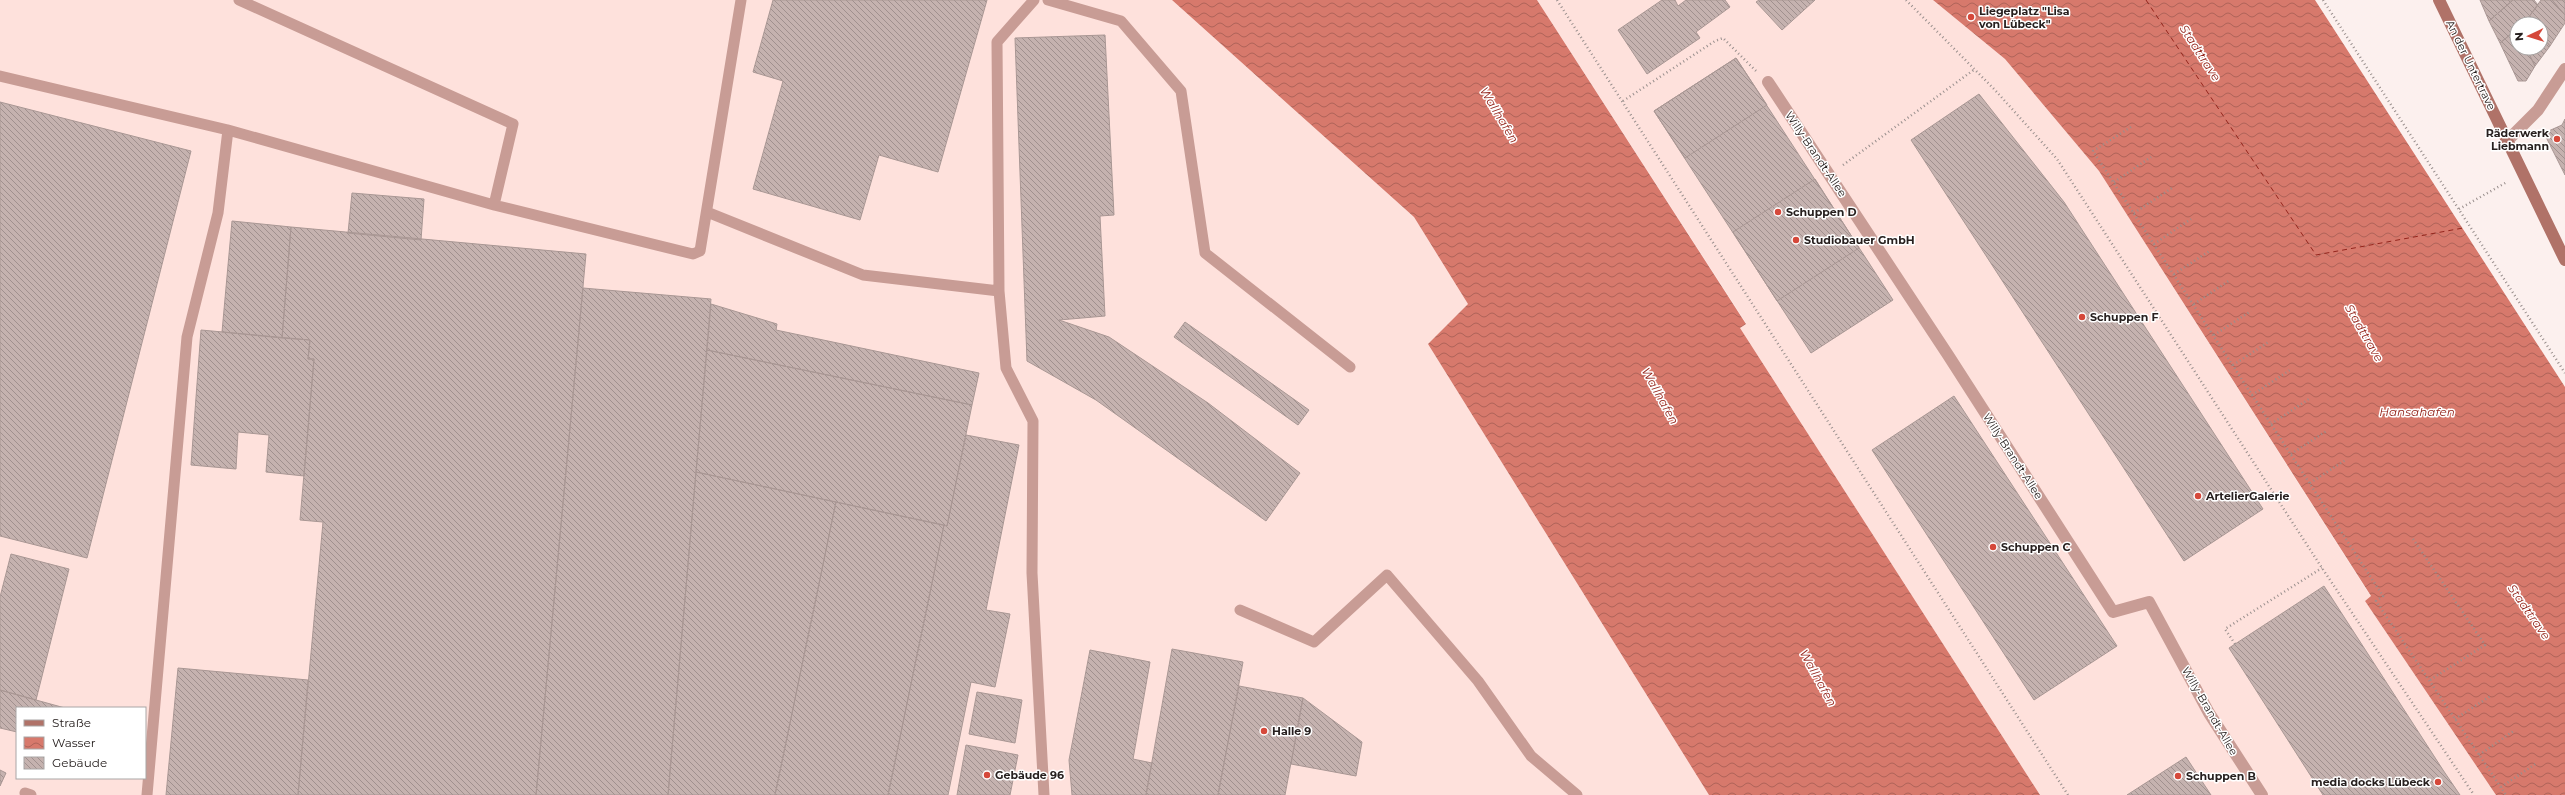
<svg xmlns="http://www.w3.org/2000/svg" width="2565" height="795" viewBox="0 0 2565 795" font-family="Montserrat,sans-serif">
	<defs>
		<pattern id="water-waves" width="16" height="10" patternUnits="userSpaceOnUse"><rect width="16" height="10" fill="#d7796c"/><path d="M0 5q4-4 8 0t8 0" fill="none" stroke="#ae6358"/></pattern>
		<pattern id="building-back-hatch" width="6" height="6" patternUnits="userSpaceOnUse"><rect width="6" height="6" fill="#c5b2af"/><path d="M-1 5l2 2M0 0l6 6M5-1l2 2" fill="none" stroke="#a0908e"/></pattern>
	</defs>
	<rect width="100%" height="100%" fill="#fcf0ee"/>
	<path fill="#fee1dc" fill-rule="evenodd" d="M0,0H1172L1414,217L1468,304L1428,344L1709,795H0ZM17,708H145V778H17Z
		M1537,0H1933L2005,59L2099,171L2371,597L2365,601L2496,795H2040L1739,328L1746,323Z"/>
	<path fill="url(#water-waves)" d="M1172,0H1537L1746,324L1740,328L2040,795H1709L1428,344L1468,304L1414,217Z
		M1933,0H2315L2565,387V795H2496L2365,601L2371,596L2099,171L2005,59Z"/>
	<g fill="none" stroke-linecap="round" stroke-linejoin="round">
		<path stroke="#94251c" stroke-width="1" stroke-dasharray="5 4" stroke-linecap="butt" d="M2146,0L2316,255L2463,228"/>
	</g>
	<path fill="url(#building-back-hatch)" stroke="#a99794" d="M773,0H987L938,172L879,155L860,220L753,189L783,81L753,72Z
		M1662,0H1675L1678,6L1686,0H1725L1730,7L1696,32L1700,38L1647,74L1618,30Z
		M1759,0H1815L1782,30L1756,2Z
		M2480,0H2513L2489,21Z
		M2513,0H2534L2538,5L2528,18L2522,24H2517V29L2500,43L2489,21Z
		M2541,0H2552L2565,15V23L2550,46L2541,35V24H2533L2528,18Z
		M2552,0H2565V15Z
		M2528,18L2533,24H2522Z
		M2517,29V48H2526L2535,66L2526,81H2518L2500,43Z
		M1105,35L1114,215L1100,216L1105,316L1059,320L1109,337L1208,403L1300,473L1266,521L1096,400L1027,361L1015,38Z
		M2541,35L2550,46L2535,66L2526,48H2541Z
		M1736,58L1767,105L1685,158L1654,111Z
		M1736,58L1893,300L1811,353L1654,111Z
		M1979,94L2064,202L2263,509L2184,561L1911,140Z
		M0,102L191,151L87,558L0,536Z
		M2565,119V175L2544,133L2562,125Z
		M1815,179L1859,248L1777,301L1733,232Z
		M352,193L424,199L421,240L348,233Z
		M232,221L291,227L282,338L222,332Z
		M291,227L586,254L536,795H298L323,522L300,520L314,359H308L310,340L282,338Z
		M583,288L711,299L668,795H536Z
		M711,304L777,324L776,330L979,373L972,405L707,350Z
		M1185,322L1309,410L1298,425L1174,337Z
		M201,330L310,340L308,359H314L304,476L266,472L269,435L238,432L236,469L191,465Z
		M707,350L972,405L947,526L696,472Z
		M1954,396L2117,646L2034,700L1872,450Z
		M966,435L1019,445L986,610L1010,614L995,687L971,682L948,795H888L944,525L947,526Z
		M696,472L836,502L775,795H668Z
		M836,502L944,525L888,795H775Z
		M11,554L69,569L36,700L0,690V597Z
		M2324,586L2443,770L2460,795H2323L2229,648Z
		M1172,649L1243,662L1218,795H1146Z
		M1090,650L1150,662L1133,759L1152,763L1146,795H1072L1069,760Z
		M178,668L308,680L298,795H166Z
		M1239,686L1303,698L1285,795H1218Z
		M0,690L36,700L65,708H17V732L0,728Z
		M977,692L1022,700L1015,743L969,734Z
		M1303,698L1362,742L1356,776L1291,764Z
		M966,745L1018,755L1010,795H957Z
		M2186,757L2211,795H2127Z
		M0,770L6,773L0,786Z"/>
	<g fill="none" stroke-linecap="round" stroke-linejoin="round">
		<path stroke="#998f8d" stroke-width="2.5" stroke-dasharray="1 3" stroke-linecap="butt" d="M1557,0L2068,795
			M1906,0L1995,90L2057,159L2322,568L2474,795
			M2323,0L2565,373
			M1623,101L1715,41L1723,38L1756,71
			M2131,127L2093,151L2383,596L2376,601L2506,795
			M1843,165L1975,69
			M2114,182L2151,157
			M2459,209L2507,182
			M2134,213L2172,188
			M2154,244L2191,219
			M2174,274L2211,250
			M2194,304L2230,280
			M2214,335L2251,311
			M2233,365L2270,341
			M2252,395L2290,370
			M2271,424L2309,399
			M2291,454L2328,430
			M2310,483L2347,459
			M2413,539L2485,645L2430,680
			M2235,644L2225,629L2322,568
			M2455,719L2492,695
			M2479,755L2515,730
			M2501,787L2537,763"/>
		<path stroke="#c89c95" stroke-width="11" d="M1048,0L1121,21L1181,91L1205,253L1350,367
			M0,76L228,130L494,205L513,124L239,0
			M494,205L693,254L700,251L741,0
			M707,212L863,275L999,291L997,42L1034,0
			M999,291L1006,368L1033,421L1032,573L1044,795
			M1240,610L1314,642L1387,575L1478,681L1531,756L1577,795
			M25,793L31,795
			M147,795L187,337L218,213L228,130"/>
		<path stroke="#c89c95" stroke-width="12" d="M1768,82L1948,355L2113,612L2149,602L2209,713L2262,795
			M2507,141L2538,110L2565,69"/>
		<path stroke="#b07268" stroke-width="12" d="M2439,0L2565,260"/>
	</g>
	<g fill="#d5483a" stroke="#fff" stroke-width="1.5">
		<circle cx="1971" cy="17" r="4"/>
		<circle cx="2557" cy="139" r="4"/>
		<circle cx="1778" cy="212" r="4"/>
		<circle cx="1796" cy="240" r="4"/>
		<circle cx="2082" cy="317" r="4"/>
		<circle cx="2198" cy="496" r="4"/>
		<circle cx="1993" cy="547" r="4"/>
		<circle cx="1264" cy="731" r="4"/>
		<circle cx="987" cy="775" r="4"/>
		<circle cx="2178" cy="776" r="4"/>
		<circle cx="2438" cy="782" r="4"/>
	</g>
	<g text-anchor="middle" stroke-width="3" stroke-linejoin="round" paint-order="stroke">
		<g font-size="11" font-weight="bold" fill="#27201f" stroke="#fff" text-anchor="start">
			<text x="1979" y="15">Liegeplatz "Lisa<tspan x="1979" dy="13">von Lübeck"</tspan></text>
			<text x="2549" y="137" text-anchor="end">Räderwerk<tspan x="2549" dy="13">Liebmann</tspan></text>
			<text x="1786" y="216">Schuppen D</text>
			<text x="1804" y="244">Studiobauer GmbH</text>
			<text x="2090" y="321">Schuppen F</text>
			<text x="2206" y="500">ArtelierGalerie</text>
			<text x="2001" y="551">Schuppen C</text>
			<text x="1272" y="735">Halle 9</text>
			<text x="995" y="779">Gebäude 96</text>
			<text x="2186" y="780">Schuppen B</text>
			<text x="2430" y="786" text-anchor="end">media docks Lübeck</text>
		</g>
		<g font-size="11" fill="#27201f" stroke="#fff">
			<text transform="translate(2471 65) rotate(64)" y="4">An der Untertrave</text>
			<text transform="translate(1816 154) rotate(56)" y="4">Willy-Brandt-Allee</text>
			<text transform="translate(2013 456) rotate(57)" y="4">Willy-Brandt-Allee</text>
			<text transform="translate(2210 711) rotate(60)" y="4">Willy-Brandt-Allee</text>
		</g>
		<g font-size="12" font-style="italic" fill="#94251c" stroke="#fff">
			<text transform="translate(2200 53) rotate(57)" y="4">Stadttrave</text>
			<text transform="translate(1499 115) rotate(59)" y="4">Wallhafen</text>
			<text transform="translate(2364 333) rotate(60)" y="4">Stadttrave</text>
			<text transform="translate(1660 396) rotate(61)" y="4">Wallhafen</text>
			<text x="2417" y="416">Hansahafen</text>
			<text transform="translate(2529 612) rotate(55)" y="4">Stadttrave</text>
			<text transform="translate(1818 678) rotate(61)" y="4">Wallhafen</text>
		</g>
	</g>
	<rect x="16" y="707" width="130" height="72" fill="#ffffff" stroke="#a9a6a5"/>
	<rect x="24" y="720" width="20" height="6" fill="#b07268" stroke="#a9a6a5"/>
	<text x="52" y="727" font-size="12" fill="#27201f">Straße</text>
	<rect x="24" y="737" width="20" height="12" fill="url(#water-waves)" stroke="#a9a6a5"/>
	<text x="52" y="747" font-size="12" fill="#27201f">Wasser</text>
	<rect x="24" y="757" width="20" height="12" fill="url(#building-back-hatch)" stroke="#a9a6a5"/>
	<text x="52" y="767" font-size="12" fill="#27201f">Gebäude</text>
	<g transform="translate(2529 36) rotate(266)"><circle r="19" fill="#ffffff" stroke="#a9a6a5"/>
	<path d="M0-3L7 15L0 10L-7 15Z" fill="#d5483a"/>
	<text y="-6" font-size="11" font-weight="bold" text-anchor="middle" fill="#27201f">N</text>
	</g>
</svg>
